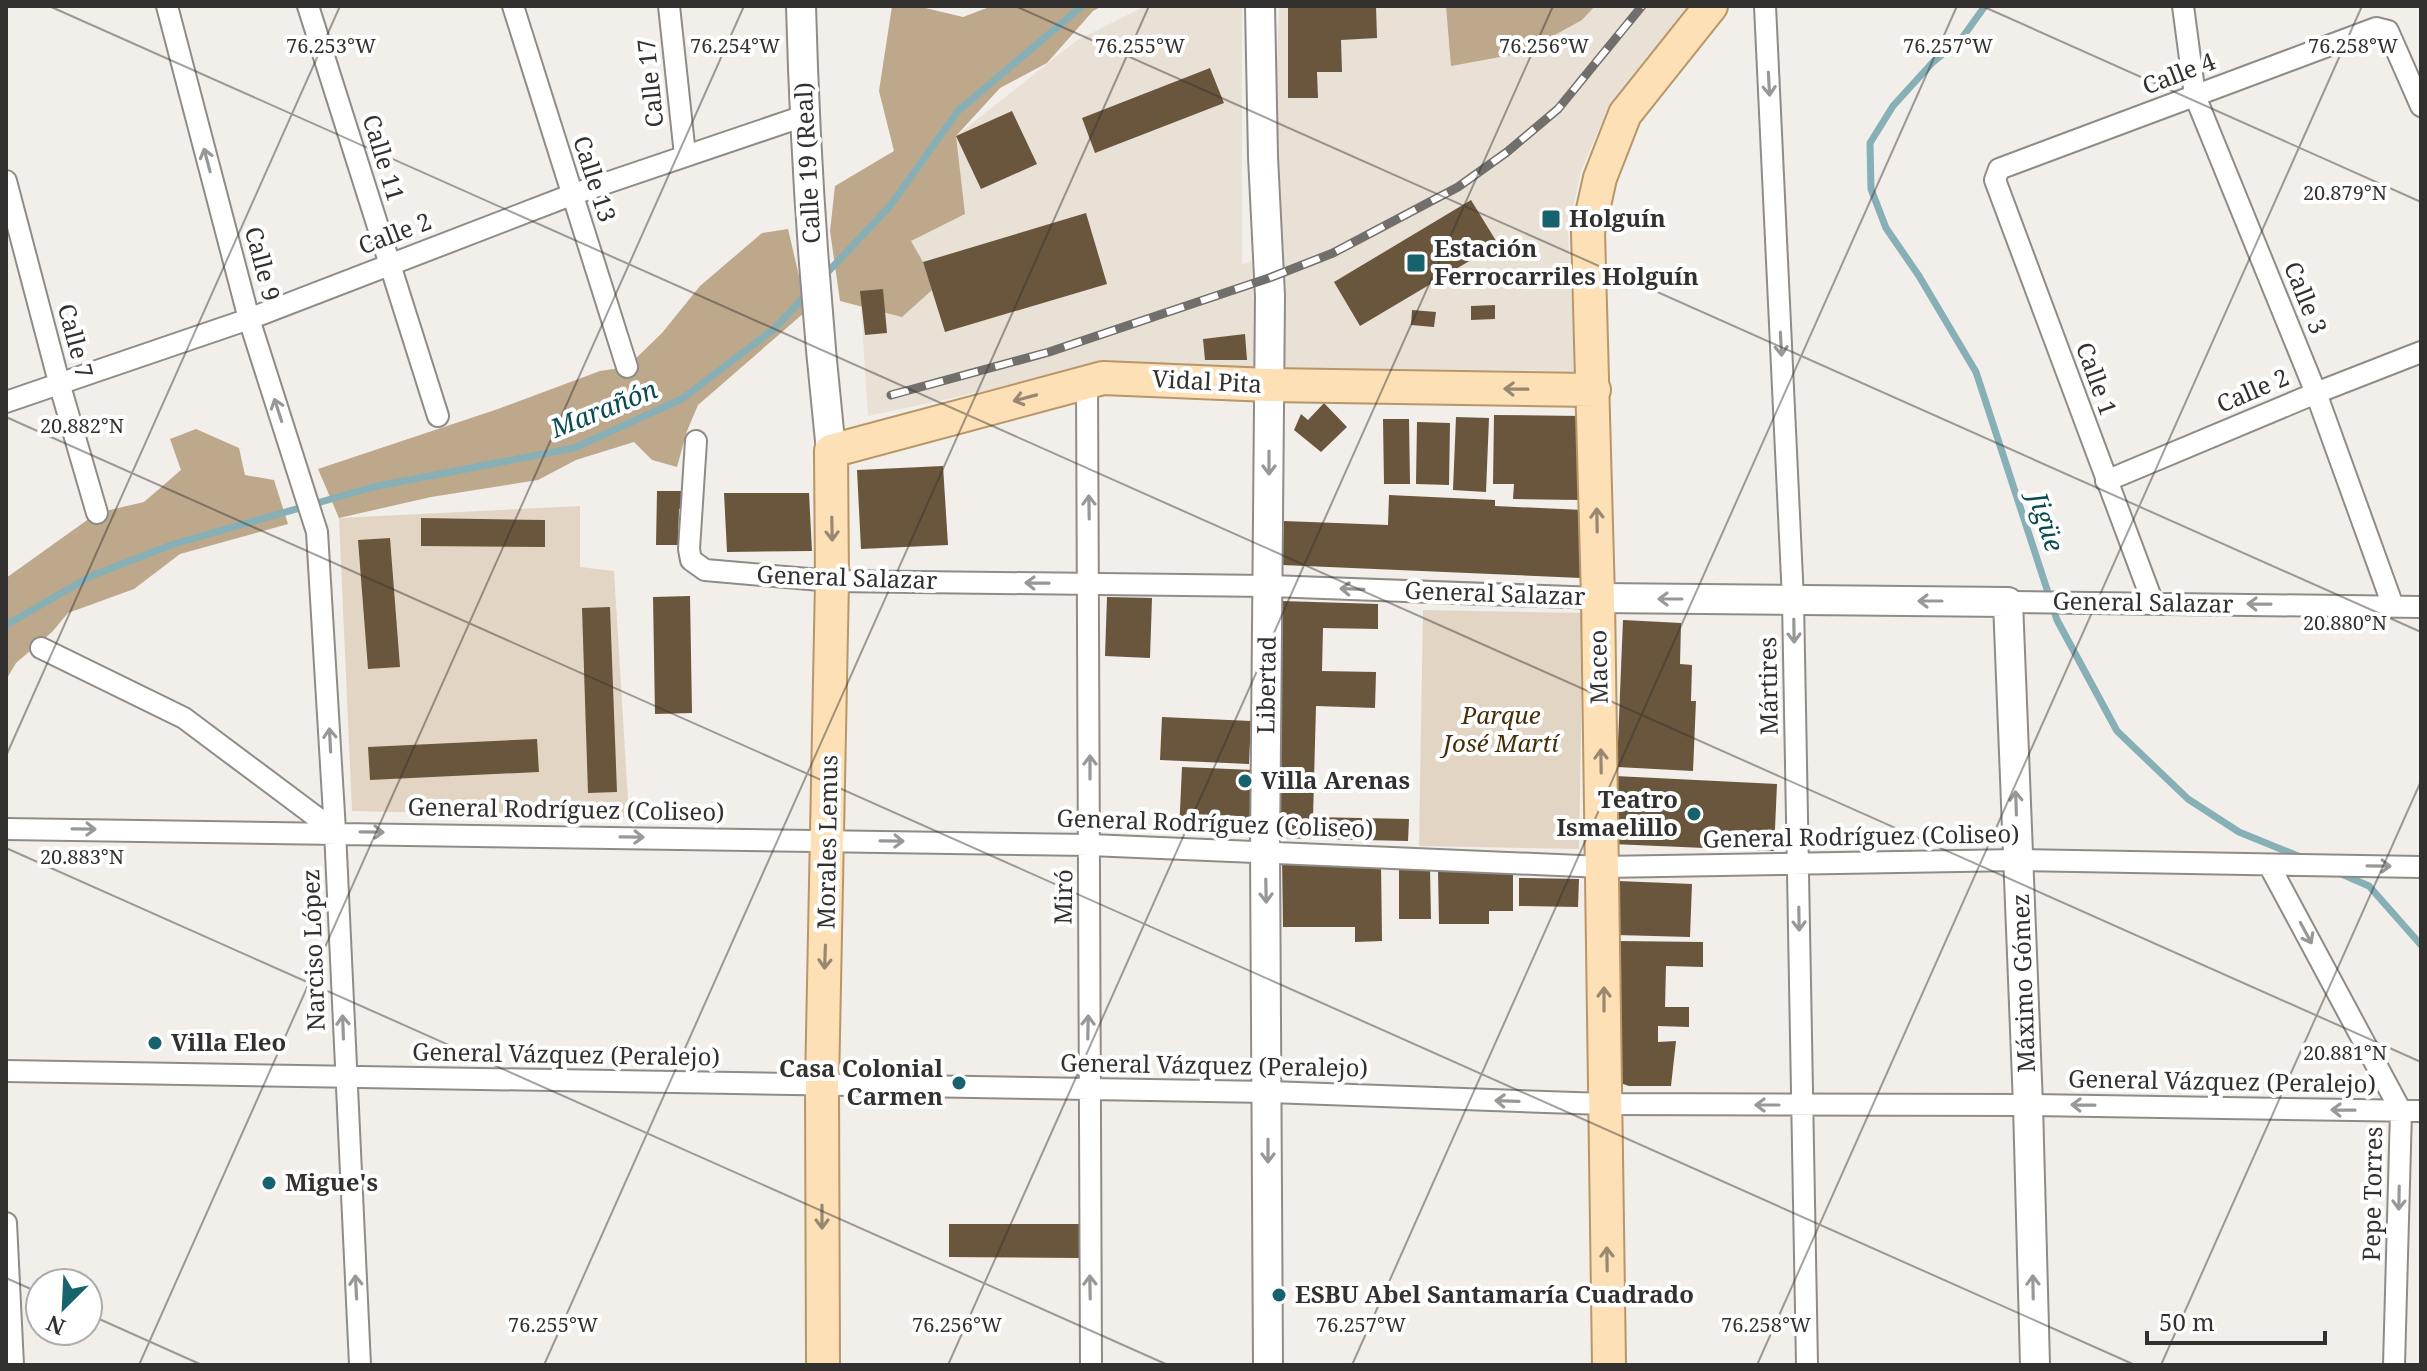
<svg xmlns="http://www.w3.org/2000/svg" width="2427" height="1371" viewBox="0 0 2427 1371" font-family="'Noto Serif',serif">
	<rect width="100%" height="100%" fill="#f2eeea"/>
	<path fill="#e9e0d6" d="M1145,6H1242V265L1280,250L1275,133L1279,6H1693L1608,108L1581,171L1568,231L1575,371L1096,367L868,416L860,291L956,136L1076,41Z"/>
	<path fill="#e3d5c4" d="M580,506V567L614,571L629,817L352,811L339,518Z
		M1423,610L1583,613L1579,849L1419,846Z"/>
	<path fill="#bda88c" d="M892,6H917L963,17L992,6H1102L1093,11L1047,63L1000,88L956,136L965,214L911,241L923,262L932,290L902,317L840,301L830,231L835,186L894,151L879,91Z
		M1446,6H1595L1582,20L1522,53L1451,66Z
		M788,229L800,280L805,312L698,405L687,431L677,467L652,460L634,442L576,460L538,480L431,497L339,518L318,469L498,409L600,371L627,367L662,333L700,286L762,233Z
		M196,429L239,448L245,475L274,480L288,524L180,554L134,589L68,613L52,632L16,663L6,680V578L97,513L144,502L181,470L170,439Z"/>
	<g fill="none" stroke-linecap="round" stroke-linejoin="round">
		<path stroke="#86afb6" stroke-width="7" d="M1985,6L1962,38L1933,62L1893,106L1870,143L1871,189L1886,228L1919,276L1976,372L2057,620L2117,731L2188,799L2239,832L2303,858
			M824,276L890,206L958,111L1082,6
			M6,625L91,576L174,544L373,487L574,448L682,399L775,328L808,293
			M2337,872L2369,886L2421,945"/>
	</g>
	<path fill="#69563d" d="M1288,6H1376L1377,38L1341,40L1342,72H1317L1318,98H1288Z
		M1210,68L1224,103L1095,153L1082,118Z
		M1012,111L1037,164L981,189L956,136Z
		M1471,200L1498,244L1360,326L1334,282Z
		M1086,213L1107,284L945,332L923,262Z
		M883,289L887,333L865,335L860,291Z
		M1495,305V319L1471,320V306Z
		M1412,310L1436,312L1434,327L1411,325Z
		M1245,334L1247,360H1205L1203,339Z
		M1324,403L1347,427L1321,452L1294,430L1301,414L1308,420Z
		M1494,415L1582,416L1581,500L1513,499L1514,484H1493Z
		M1456,417L1489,418L1486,492L1453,490Z
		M1383,419H1409L1410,484H1384Z
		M1417,422L1450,423L1449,485L1416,484Z
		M943,466L948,545L861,549L857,470Z
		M657,491H685L684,509H679L678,545H656Z
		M724,493H809L812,551L727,552Z
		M1389,495L1495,500V506L1584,510L1581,578L1282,565L1284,521L1388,525Z
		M421,518L545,520V547L421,546Z
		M390,538L400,667L368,669L358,540Z
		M690,596L692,713L655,714L653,597Z
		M1107,597L1152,598L1150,658L1105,656Z
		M1281,601L1378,604V629L1323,628L1322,671L1376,672L1375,708L1316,706L1313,817L1409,819L1408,841L1276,838Z
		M610,607L617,792L588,793L582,608Z
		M1623,620L1681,623L1680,664L1692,665L1691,701H1696L1693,771L1617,767Z
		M1162,717L1251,721L1249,764L1160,760Z
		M537,739L539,772L370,780L368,747Z
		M1182,767L1254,770L1251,835L1179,832Z
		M1615,776L1777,784L1774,851L1612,844Z
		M1282,857L1381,862L1382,941L1355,942V927H1283Z
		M1399,868H1430L1431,919H1399Z
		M1438,870H1513V911H1489V924H1439Z
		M1519,878L1579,879L1578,907L1519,906Z
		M1618,881L1692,884L1690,937L1617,935Z
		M1618,941L1703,942V967L1666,966L1665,1007H1689V1027L1658,1026V1042L1676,1041L1671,1086H1629L1620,1083Z
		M949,1224H1080V1258L949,1257Z"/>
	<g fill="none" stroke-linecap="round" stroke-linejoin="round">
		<g stroke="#8f8c88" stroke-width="24">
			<path id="street" d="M167,6L249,319L317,532L335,831L360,1365
				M308,6L438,416
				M513,6L627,367
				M669,6L685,155
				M1765,6L1793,600L1807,1365
				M2183,6L2195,96L2316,393L2393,606
				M6,181L60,386L97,513
				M1087,382C1091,709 1087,1037 1091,1365
				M6,402L249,319L571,195L804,116
				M696,441L689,549L691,560L705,570L832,581L1268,586L1598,598
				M2106,481L2316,393L2421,352
				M2008,602L2421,607
				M2153,603L1995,180L1999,169L2376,28L2388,31L2421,106
				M41,648L184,718L335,831
				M6,829L1090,845L1603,867L2019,860L2421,867
				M2269,865L2401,1111L2394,1365
				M6,1071L1268,1092L1604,1104L2028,1105L2421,1111
				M6,1223L13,1365"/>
		</g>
		<g stroke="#8f8c88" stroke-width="32">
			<path id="secondary" d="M801,6C805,155 815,303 831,451
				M1260,6L1263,157L1270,296L1265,850L1268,1365
				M1598,598L2008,602L2028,1105L2035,1365"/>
		</g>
		<g stroke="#b79668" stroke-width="36">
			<path id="primary" d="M823,1365L822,1085L832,581L831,451L1103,378L1269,385L1594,390
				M1609,1365L1598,598L1588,232L1600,178L1625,114L1711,6"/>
		</g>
		<use href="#street" stroke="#fff" stroke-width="20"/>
		<use href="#secondary" stroke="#fff" stroke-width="28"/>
		<use href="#primary" stroke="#fee0b6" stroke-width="32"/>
		<g stroke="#716f6c" stroke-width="9">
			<path id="rail" d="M891,395L1049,352L1269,278L1333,253L1458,187L1507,152L1558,109L1642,6"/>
		</g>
		<use href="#rail" stroke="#fff" stroke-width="6" stroke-dasharray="18" stroke-linecap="butt"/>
	</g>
	<defs><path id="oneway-shaft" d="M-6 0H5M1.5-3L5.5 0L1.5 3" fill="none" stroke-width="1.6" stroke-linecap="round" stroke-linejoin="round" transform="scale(2)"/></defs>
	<g stroke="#989897">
		<use href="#oneway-shaft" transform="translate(1769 84) rotate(87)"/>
		<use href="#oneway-shaft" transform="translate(207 160) rotate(-105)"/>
		<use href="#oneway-shaft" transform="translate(1781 344) rotate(87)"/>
		<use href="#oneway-shaft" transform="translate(278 410) rotate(-108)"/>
		<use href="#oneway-shaft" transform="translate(1269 463) rotate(90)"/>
		<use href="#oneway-shaft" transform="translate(1089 507) rotate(-91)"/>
		<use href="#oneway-shaft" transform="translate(1037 583) rotate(-179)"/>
		<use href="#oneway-shaft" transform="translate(1352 589) rotate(-178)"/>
		<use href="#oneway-shaft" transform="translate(1670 599) rotate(-180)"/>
		<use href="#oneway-shaft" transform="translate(1930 601) rotate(-180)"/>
		<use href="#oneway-shaft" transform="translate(2259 604) rotate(-179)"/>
		<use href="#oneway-shaft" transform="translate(1794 631) rotate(89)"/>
		<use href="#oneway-shaft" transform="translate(330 740) rotate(-93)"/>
		<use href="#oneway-shaft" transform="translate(1090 767) rotate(-90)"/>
		<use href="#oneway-shaft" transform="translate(2016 803) rotate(-92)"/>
		<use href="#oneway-shaft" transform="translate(84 829) rotate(1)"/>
		<use href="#oneway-shaft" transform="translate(372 832) rotate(1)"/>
		<use href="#oneway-shaft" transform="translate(632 837) rotate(1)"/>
		<use href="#oneway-shaft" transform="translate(892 841) rotate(1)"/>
		<use href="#oneway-shaft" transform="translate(2379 866) rotate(1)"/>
		<use href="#oneway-shaft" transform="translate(1266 891) rotate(89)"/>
		<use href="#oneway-shaft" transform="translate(1799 919) rotate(89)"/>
		<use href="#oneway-shaft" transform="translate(2306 933) rotate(62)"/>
		<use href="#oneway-shaft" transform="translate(343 1027) rotate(-92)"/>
		<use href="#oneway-shaft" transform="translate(1088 1027) rotate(-89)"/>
		<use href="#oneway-shaft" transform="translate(1507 1101) rotate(-178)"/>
		<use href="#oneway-shaft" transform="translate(1767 1105) rotate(-180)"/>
		<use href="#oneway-shaft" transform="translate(2083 1105) rotate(-179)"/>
		<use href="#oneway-shaft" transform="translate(2343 1110) rotate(-179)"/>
		<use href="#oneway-shaft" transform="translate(1268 1151) rotate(90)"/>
		<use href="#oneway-shaft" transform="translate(2399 1198) rotate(91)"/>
		<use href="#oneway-shaft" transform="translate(356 1287) rotate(-93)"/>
		<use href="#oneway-shaft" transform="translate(1090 1287) rotate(-91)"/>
		<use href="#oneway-shaft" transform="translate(2033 1287) rotate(-91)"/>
	</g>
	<g stroke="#988872">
		<use href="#oneway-shaft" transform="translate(1516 389) rotate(-179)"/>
		<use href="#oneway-shaft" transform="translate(1025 398) rotate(165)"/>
		<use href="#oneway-shaft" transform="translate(1597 520) rotate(-91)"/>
		<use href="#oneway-shaft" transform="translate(832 529) rotate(89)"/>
		<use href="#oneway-shaft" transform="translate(1601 761) rotate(-91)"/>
		<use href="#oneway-shaft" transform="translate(825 957) rotate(92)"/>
		<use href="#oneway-shaft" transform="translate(1604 999) rotate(-90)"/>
		<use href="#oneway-shaft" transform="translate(822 1217) rotate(90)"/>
		<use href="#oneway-shaft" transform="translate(1607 1259) rotate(-91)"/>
	</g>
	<path fill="none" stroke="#32312f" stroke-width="2" stroke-opacity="0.45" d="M49,6L2421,1062M1015,6L2421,632M1982,6L2421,202M6,417L2135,1365M6,756L340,6M6,848L1168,1365M6,1278L40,1293M88,1314L202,1365M139,1365L744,6M544,1365L1149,6M948,1365L1553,6M1352,1365L1957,6M1757,1365L2362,6M2161,1365L2421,781"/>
	<g fill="#16636e" stroke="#fff" stroke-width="3">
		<rect x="1541" y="209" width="20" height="20" rx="4"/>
		<rect x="1406" y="253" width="20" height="20" rx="4"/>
		<circle cx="1245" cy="781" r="8"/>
		<circle cx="1694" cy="814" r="8"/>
		<circle cx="155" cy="1043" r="8"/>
		<circle cx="959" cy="1083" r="8"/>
		<circle cx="269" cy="1183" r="8"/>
		<circle cx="1279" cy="1295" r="8"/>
	</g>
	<g text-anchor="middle" stroke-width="8" stroke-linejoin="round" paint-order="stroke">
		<g font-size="24" fill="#32312f" stroke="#fff">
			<text transform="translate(2179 74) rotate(-21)" y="8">Calle 4</text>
			<text transform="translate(651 83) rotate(-96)" y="8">Calle 17</text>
			<text transform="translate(383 158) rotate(73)" y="8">Calle 11</text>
			<text transform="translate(808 163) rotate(-93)" y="8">Calle 19 (Real)</text>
			<text transform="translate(594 179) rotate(72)" y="8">Calle 13</text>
			<text transform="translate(395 234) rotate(-21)" y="8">Calle 2</text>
			<text transform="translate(262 264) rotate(75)" y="8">Calle 9</text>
			<text transform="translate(2305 298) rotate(68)" y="8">Calle 3</text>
			<text transform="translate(75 341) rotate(75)" y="8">Calle 7</text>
			<text transform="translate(2096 379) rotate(70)" y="8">Calle 1</text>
			<text transform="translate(1207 382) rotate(3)" y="8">Vidal Pita</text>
			<text transform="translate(2253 391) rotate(-23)" y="8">Calle 2</text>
			<text transform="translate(847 578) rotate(2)" y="8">General Salazar</text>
			<text transform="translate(1495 594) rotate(2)" y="8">General Salazar</text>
			<text transform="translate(2143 603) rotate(1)" y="8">General Salazar</text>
			<text transform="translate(1599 667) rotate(-91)" y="8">Maceo</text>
			<text transform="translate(1267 685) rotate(-89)" y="8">Libertad</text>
			<text transform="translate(1769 686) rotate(-91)" y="8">Mártires</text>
			<text transform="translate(566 810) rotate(1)" y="8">General Rodríguez (Coliseo)</text>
			<text transform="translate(1215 824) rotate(2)" y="8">General Rodríguez (Coliseo)</text>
			<text transform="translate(1861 837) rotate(-1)" y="8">General Rodríguez (Coliseo)</text>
			<text transform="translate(828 842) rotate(-89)" y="8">Morales Lemus</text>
			<text transform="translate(1064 897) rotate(-89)" y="8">Miró</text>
			<text transform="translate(314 950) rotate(-92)" y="8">Narciso López</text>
			<text transform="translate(2024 983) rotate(-92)" y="8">Máximo Gómez</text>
			<text transform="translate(566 1055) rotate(1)" y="8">General Vázquez (Peralejo)</text>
			<text transform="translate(1214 1066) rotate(1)" y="8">General Vázquez (Peralejo)</text>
			<text transform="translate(2222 1082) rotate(1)" y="8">General Vázquez (Peralejo)</text>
			<text transform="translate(2373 1194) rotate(-89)" y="8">Pepe Torres</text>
		</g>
		<g font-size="24" font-weight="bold" fill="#32312f" stroke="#fff" text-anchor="start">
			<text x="1569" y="227">Holguín</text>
			<text x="1434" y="257">Estación<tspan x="1434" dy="28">Ferrocarriles Holguín</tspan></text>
			<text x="1261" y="789">Villa Arenas</text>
			<text x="1678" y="808" text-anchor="end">Teatro<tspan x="1678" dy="28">Ismaelillo</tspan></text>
			<text x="171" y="1051">Villa Eleo</text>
			<text x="943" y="1077" text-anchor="end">Casa Colonial<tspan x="943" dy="28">Carmen</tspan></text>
			<text x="285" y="1191">Migue's</text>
			<text x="1295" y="1303">ESBU Abel Santamaría Cuadrado</text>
		</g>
		<g font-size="24" font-style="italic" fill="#452f09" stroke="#fff">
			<text x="1501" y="724">Parque<tspan x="1501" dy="28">José Martí</tspan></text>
		</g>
		<g font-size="26" font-style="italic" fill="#0a4a53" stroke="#fff">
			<text transform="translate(604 409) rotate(-22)" y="9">Marañón</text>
			<text transform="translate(2046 522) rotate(72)" y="9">Jigüe</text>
		</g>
	</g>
	<g font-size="20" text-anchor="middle" fill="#32312f" stroke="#fff" stroke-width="8" stroke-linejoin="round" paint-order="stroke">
		<text x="331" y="53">76.253°W</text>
		<text x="735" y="53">76.254°W</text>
		<text x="1140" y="53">76.255°W</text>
		<text x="1544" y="53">76.256°W</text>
		<text x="1948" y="53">76.257°W</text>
		<text x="2353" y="53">76.258°W</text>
		<text x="2345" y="200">20.879°N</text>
		<text x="82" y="433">20.882°N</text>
		<text x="2345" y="630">20.880°N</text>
		<text x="82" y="864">20.883°N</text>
		<text x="2345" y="1060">20.881°N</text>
		<text x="553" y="1332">76.255°W</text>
		<text x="957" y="1332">76.256°W</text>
		<text x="1361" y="1332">76.257°W</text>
		<text x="1766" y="1332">76.258°W</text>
	</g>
	<rect width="2427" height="1371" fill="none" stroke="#32312f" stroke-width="16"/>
	<g transform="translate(64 1307) rotate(204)"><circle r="38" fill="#ffffff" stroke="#adadac" stroke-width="2"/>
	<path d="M0-6L14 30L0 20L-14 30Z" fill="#16636e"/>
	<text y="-12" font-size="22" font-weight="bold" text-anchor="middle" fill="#32312f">N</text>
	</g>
	<path d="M2147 1331v12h178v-12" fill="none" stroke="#32312f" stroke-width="4"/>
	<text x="2159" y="1331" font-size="24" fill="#32312f" stroke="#ffffff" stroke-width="6" paint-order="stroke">50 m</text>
</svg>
